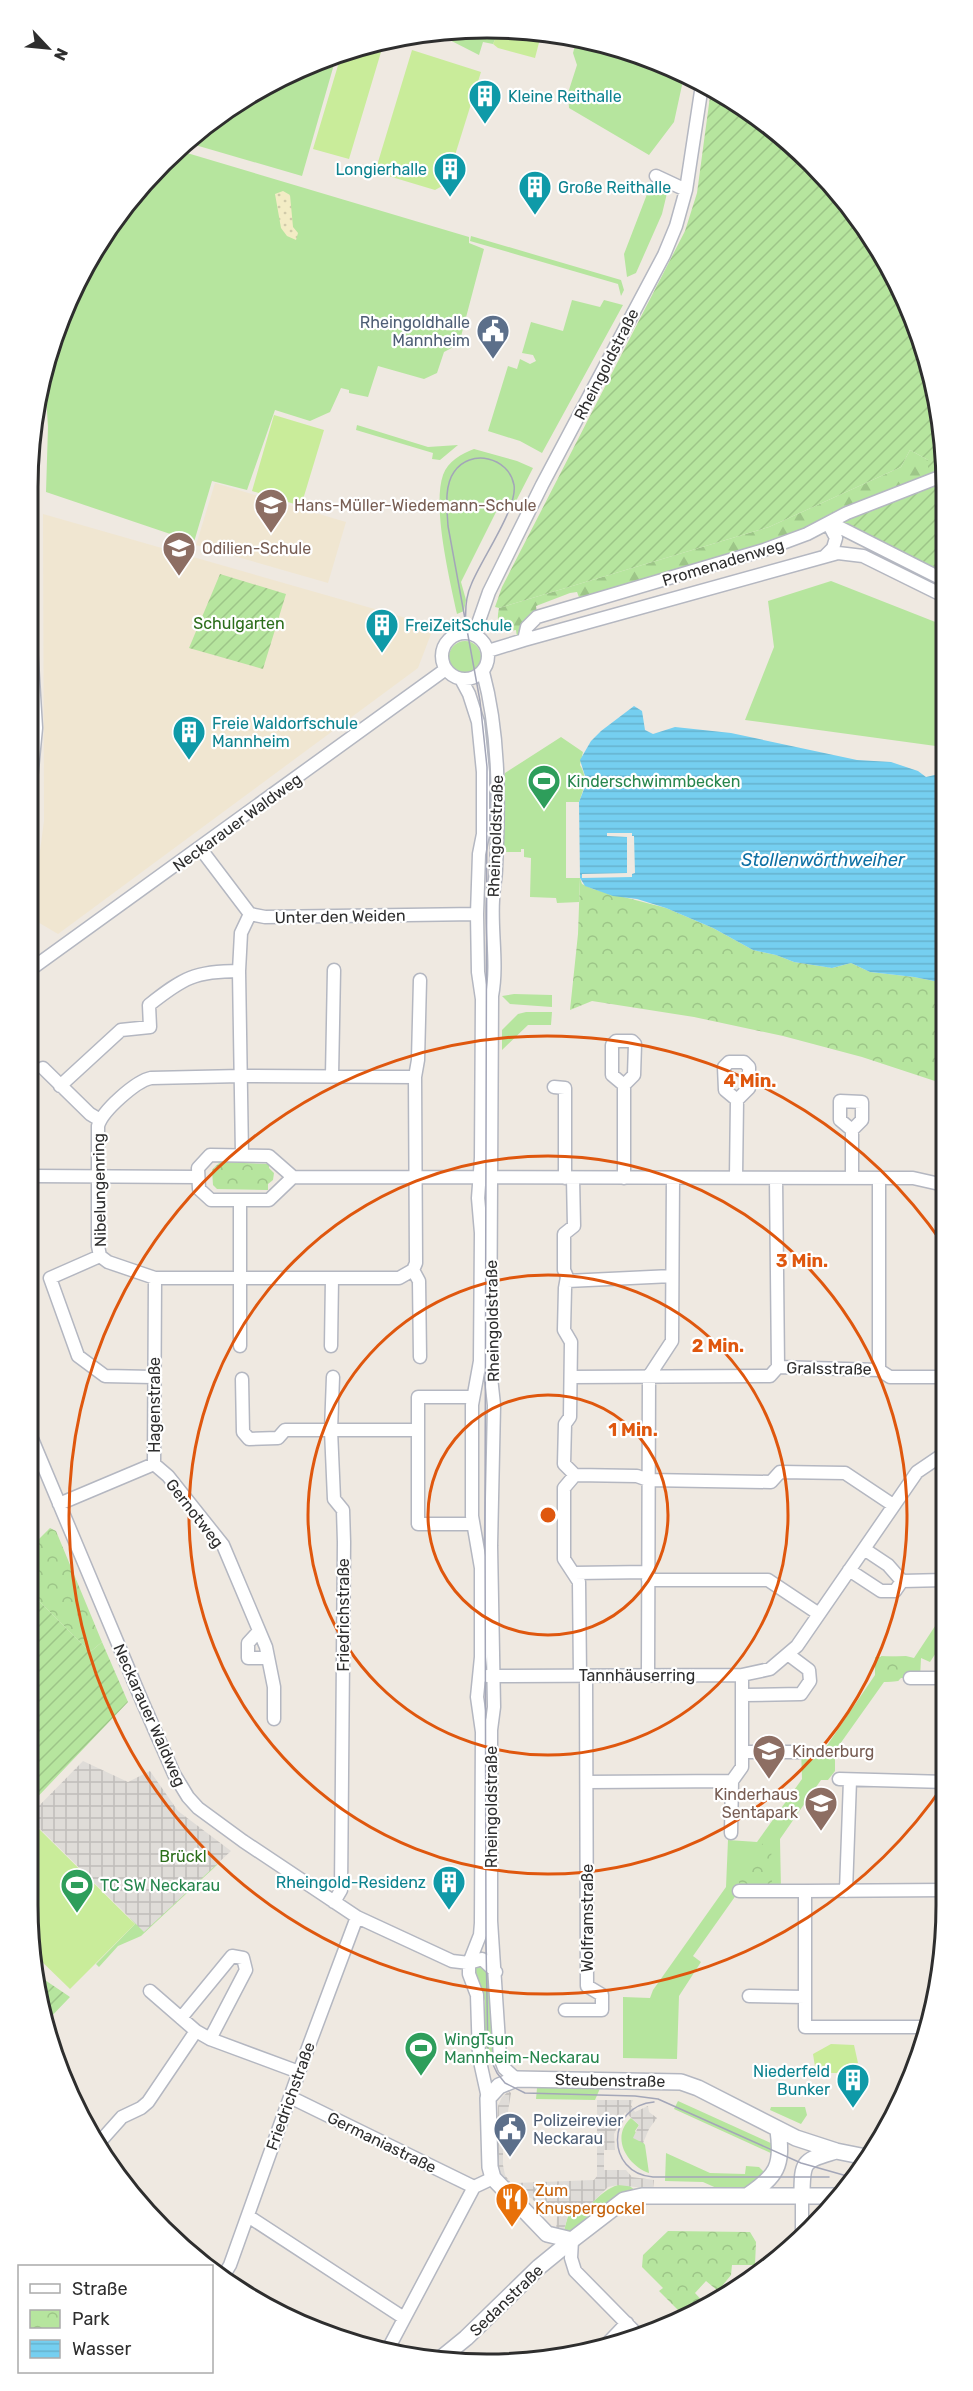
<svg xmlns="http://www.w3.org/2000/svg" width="973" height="2391" viewBox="0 0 973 2391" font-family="Rubik,sans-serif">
	<defs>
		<pattern id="forest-firs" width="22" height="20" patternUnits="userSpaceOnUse" patternTransform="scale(1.5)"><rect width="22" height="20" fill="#b6e59e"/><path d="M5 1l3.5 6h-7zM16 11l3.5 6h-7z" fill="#9dc588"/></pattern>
		<pattern id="sand-dots" width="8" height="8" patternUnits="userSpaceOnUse" patternTransform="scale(1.5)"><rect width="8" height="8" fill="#f3ecc5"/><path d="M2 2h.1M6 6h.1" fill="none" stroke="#d1cbaa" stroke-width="1.8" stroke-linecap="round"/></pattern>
		<pattern id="park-crowns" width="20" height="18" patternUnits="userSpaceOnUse" patternTransform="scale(1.5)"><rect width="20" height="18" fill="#b6e59e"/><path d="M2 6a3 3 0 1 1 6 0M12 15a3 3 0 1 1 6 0" fill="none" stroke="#9dc588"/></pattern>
		<pattern id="garden-furrows" width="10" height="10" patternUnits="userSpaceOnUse" patternTransform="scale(1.5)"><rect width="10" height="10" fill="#b6e59e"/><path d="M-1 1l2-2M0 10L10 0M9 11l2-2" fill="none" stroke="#9dc588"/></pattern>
		<pattern id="plaza-grid" width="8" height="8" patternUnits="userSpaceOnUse" patternTransform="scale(1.5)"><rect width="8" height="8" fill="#dfdcd8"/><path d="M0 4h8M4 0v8" fill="none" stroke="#c0bdba"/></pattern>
		<pattern id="water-rules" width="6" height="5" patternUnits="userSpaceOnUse" patternTransform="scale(1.5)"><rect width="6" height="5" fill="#75cff0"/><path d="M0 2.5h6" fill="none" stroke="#66b2ce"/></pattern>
	</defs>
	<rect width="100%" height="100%" fill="#efe9e1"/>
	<path fill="#f0e6d1" d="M215,483L346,522L328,583L196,545Z
		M43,514L434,626L418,668L58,934L31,918L44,821Z"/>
	<path fill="#b6e59e" d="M456,28L500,29L493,44L483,42L479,55L434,32Z
		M577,38L634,51L684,76L674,122L649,155L569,108L568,93L577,65L573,53Z
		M337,54L302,176L185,142L207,122L283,75Z
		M177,150L469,237V243L484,249L459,344L444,352L437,373L424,379L378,366L368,397L349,393V390L341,388L330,412L310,421L275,410L247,490L212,481L194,542L46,492L48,427L45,380L51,339L88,257L141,184Z
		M657,182L668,189L662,214L636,273L627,277L624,254L649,189Z
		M471,236L621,280L624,290L621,296L618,284L470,241Z
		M572,300L600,307L604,300L623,305L542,453L520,441L488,431L508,366L517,369L520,359L530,364L536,361L533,355L522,353L531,322L563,331Z
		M357,425L428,447L458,445L440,460L432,459L433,453L356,430Z
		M474,449L517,461L533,468L515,503L503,498L461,582L466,600L464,611L457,614C450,581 432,507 443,475C448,461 461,454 474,449Z
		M831,581L943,625V747L745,720L774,647L768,601Z
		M449 657a16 16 0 1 1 32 0a16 16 0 1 1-32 0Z
		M561,737L583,752L580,765C588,777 584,789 579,802H566V878H580L579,902L557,903L556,898L530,897L531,858L524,857V849H521V852H503L505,773Z
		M514,994L552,995V1007L510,1004L502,996Z
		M526,1012H552L551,1025H528L502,1050V1030L518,1014Z
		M945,1611V1639L930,1662L921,1658L920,1678H901L898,1681L884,1682L835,1751V1771L828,1780H821L780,1839L781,1890L739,1891L693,1956L701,1962L679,1996L677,2059L623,2058V1997L650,1998L653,1990L726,1887L728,1840L757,1842L802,1779L801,1749L826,1747L875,1675V1657L906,1656L914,1658Z
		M172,1811L222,1856L217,1865L141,1936L118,1946L99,1967L96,1964L135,1924L130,1918L166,1883Z
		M482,1964L490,1974L495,2056L493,2057L485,2050V2001L473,1974L474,1965Z
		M541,2086H601L595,2100L536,2099L537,2088Z
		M678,2101L775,2145V2155L674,2109Z
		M771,2107H805L807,2115L801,2124L770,2110Z
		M631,2118L639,2125L635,2131L645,2145L649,2173C627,2165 610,2137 631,2118Z
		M666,2153L710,2173L745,2174L746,2166L759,2167L764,2172L763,2179L749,2190H721L703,2182L665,2181Z
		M618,2185H628L635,2190L627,2192L572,2233L563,2234L568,2216C588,2213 598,2191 618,2185Z"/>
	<path fill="url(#forest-firs)" d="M910,450L928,460L929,476L795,535L580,600L577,592L570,593L536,606L537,614L527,618L522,636L517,637L516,630L504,632C497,624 497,619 499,608L769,527L901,467Z"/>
	<path fill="url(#sand-dots)" d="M283,191L290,195L293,227L298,233L296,240L287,236L281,228L275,194Z"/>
	<path fill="url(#park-crowns)" d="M580,878L582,884L593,889L666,908L713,928L753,950L776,955L794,962L832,968L851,963L870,972L914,977L944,983V1084L862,1057L783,1036L694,1017L592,1001L570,1010L578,934Z
		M220,1162L269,1164V1168L274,1173L273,1180L268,1184V1190L217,1189L213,1185L212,1170Z
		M50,1528L56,1531L102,1642L90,1652L27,1589V1551Z
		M881,1656L912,1658L898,1681L884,1682Z
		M769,1834L771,1836L772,1888L739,1891V1879Z
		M668,2231L750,2232L756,2242L755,2265H732L731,2275L718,2291L706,2281L695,2293L707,2306L683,2315L659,2291L663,2288L642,2267L643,2255Z"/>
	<path fill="url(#garden-furrows)" d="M711,89L741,104L832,184L899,284L942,426V576L838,524L928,476V460L910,450L901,467L769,527L499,608L495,607L502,587L685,231L697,193Z
		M220,574L286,594L263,669L189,648Z
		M27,1589L90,1652L102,1642L128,1702L27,1808Z
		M39,1976L70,1997L46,2022Z"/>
	<path fill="#c9ec9a" d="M500,29L542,31L535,58L498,48L493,44Z
		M379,41L384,42L349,159L313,149L342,52Z
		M412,50L481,72L446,184L435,190L375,172Z
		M274,415L324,430L301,506L252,491Z
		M33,1823L135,1924L70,1989L35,1955L27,1904V1830Z
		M831,2044L854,2045L858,2063L839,2073H816L813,2054Z"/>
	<path fill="url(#plaza-grid)" d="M83,1761L128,1782L150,1771L178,1811L231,1851L144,1932L28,1817Z
		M509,2091L511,2093L503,2142V2165L505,2175L510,2182L515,2183L594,2180L597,2176V2100H633L631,2105L635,2112L648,2106L649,2112L657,2118L649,2129L643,2143L633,2138L639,2125L625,2112L614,2134L615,2150H604V2170H626L632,2177L654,2180L653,2189L618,2185L608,2187L584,2211L568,2216L563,2233L556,2231L557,2216L543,2209L531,2198L515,2195L500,2178L494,2157H497L498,2106L502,2097Z"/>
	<path fill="url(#water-rules)" d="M634,706L642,711L645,730L653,734L675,727L731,733L857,760L891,762L918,771L926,777L943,773L944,983L914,977L870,972L851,963L832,968L794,962L776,955L753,950L713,928L666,908L637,899L613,896L585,886L580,878L579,802L584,789L585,776L580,760L591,741L601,731Z"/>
	<path fill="#efe9e1" d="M607,833H632V836H634L635,873L632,874V877L582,878V874L627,873V837L607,836Z"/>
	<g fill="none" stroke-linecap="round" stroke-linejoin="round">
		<g stroke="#b4b7c1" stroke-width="15">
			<path id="minor" d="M656,176L686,190
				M828,523L837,526L942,579
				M825,556L833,548L836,538L828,523
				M27,581L36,728L27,821
				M442 656a23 23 0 1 1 46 0a23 23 0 1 1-46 0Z
				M474,635L489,592L542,485L664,255L676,226L686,190L702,85
				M524,640L838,553L863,556L942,595
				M488,651L524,640L527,627L537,617L764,550L807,534L847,513L942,476
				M483,672C500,735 499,803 496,868C496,879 493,889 493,900C491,932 498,964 492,996L490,1368L494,1405L491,1546L494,1707L491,1730V1921L500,2057L504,2068L516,2079
				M461,679L469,694L478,722L483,772V834L479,854L477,914L478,972L482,999L481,1158L478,1198L481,1233L480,1361L472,1405V1516L481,1568V1657L477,1697L482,1732L481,1923L480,1935L469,1963V1974L477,1995L479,2057L488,2098
				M200,848L250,914L265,917L477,914
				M27,972L446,669
				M43,1068L90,1114L100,1120
				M241,1076L415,1077L416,1263L413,1270L399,1278H155L108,1262L100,1256L98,1246V1126C102,1111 136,1081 151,1078Z
				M332,1076L334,970
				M415,1077L418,1060L420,980
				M60,1086L121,1030L150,1027L149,1005C183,978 195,971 239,971
				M554,1087L565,1088V1178
				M242,1155L239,971L241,933L250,914
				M33,1176L198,1177
				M293,1177L269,1200H211L199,1189L198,1168L210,1155L269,1156L293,1177L913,1178L944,1185
				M736,1177L737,1100L749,1088V1067L744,1062H729L724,1067L725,1090L737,1100
				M573,1178L574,1226L564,1234V1270L567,1277L565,1288L564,1330L571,1342L570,1417L565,1424L564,1464L575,1475
				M624,1178V1085L634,1075L635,1044L632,1041H616L612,1045V1075L624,1085
				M776,1178L778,1367L879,1370V1178
				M852,1178V1130L862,1120V1102L840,1101V1120L852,1130
				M100,1256L50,1278L78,1356L105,1376L153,1377
				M413,1270L419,1281L420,1357
				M567,1281L672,1276
				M240,1346V1200
				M331,1346L332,1278
				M879,1370L890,1377H945
				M333,1377L331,1430L334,1499L343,1510L344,1542L341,1890L334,1902
				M571,1377L770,1376L778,1367
				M242,1379L243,1432L249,1439L278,1438L285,1430H417
				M27,1427L142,1701L174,1774L188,1797L198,1808L243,1841L357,1917L452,1961L469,1963L482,1959L496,1972
				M154,1464L168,1476L223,1545L266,1647L274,1687V1719
				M575,1475L637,1476L648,1480L771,1482L780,1472L845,1473L893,1505
				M575,1475L564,1488V1559L579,1582L580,1676
				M59,1504L154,1464L155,1278
				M472,1524H418V1397H473
				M864,1549L888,1565L902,1581L945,1580
				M849,1570L881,1591H895L902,1581
				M574,1573L648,1572
				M648,1580H768L819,1614
				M259,1631L248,1643V1658H268
				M648,1675L649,1376L672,1341L673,1178
				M487,1676L742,1675L770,1669L797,1646L917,1472L945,1453
				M910,1678H945
				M743,1695L801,1694L810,1681L809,1670L789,1655
				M742,1752H800
				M839,1779L946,1782
				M587,1782L732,1781
				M731,1833L732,1781L742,1767V1675
				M739,1891H805
				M846,1891L850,1780
				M150,1991L196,2031L210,2039L299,2072
				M749,1996L805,1997
				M565,2010H602V1995L587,1986L586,1676
				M181,2018L232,1956L243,1958L246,1970L210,2039
				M926,2027H805V1891L946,1890
				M290,2097L474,2187
				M97,2145L122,2117L141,2108L148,2102L196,2031
				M248,2216L404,2318
				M802,2237V2195
				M572,2240L571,2258L575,2271L636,2333
				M224,2275L230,2265L299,2072L357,1917
				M607,2344L627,2323
				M387,2351L474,2187L493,2178"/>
		</g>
		<g stroke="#b4b7c1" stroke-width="18">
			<path id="tertiary" d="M802,2195C802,2159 804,2161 836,2151
				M747,2196C777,2176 783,2166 778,2130
				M572,2240L547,2234L493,2178L490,2167L488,2098L499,2086L516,2079L681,2082L698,2088L796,2138L836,2151L866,2157
				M439,2360L466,2338L539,2267L572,2240L624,2200L642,2196H840"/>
		</g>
		<use href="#minor" stroke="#fff" stroke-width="12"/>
		<use href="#tertiary" stroke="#fff" stroke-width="15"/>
		<path stroke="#a3a6b8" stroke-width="1.5" d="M466,626C465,612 465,598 471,585C480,561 518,508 514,485C509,457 470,448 454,472C444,486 447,509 448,526L480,701L487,767L485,1516L486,1944L488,2054L497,2073L505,2083L525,2093L635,2096L658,2099L801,2163L854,2178
			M654,2102C606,2106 605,2173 653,2177H829"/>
	</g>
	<g fill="none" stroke="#df570e" stroke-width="3">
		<circle cx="548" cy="1515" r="120"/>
		<circle cx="548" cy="1515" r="240"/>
		<circle cx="548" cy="1515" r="359"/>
		<path d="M945 1783A479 479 0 1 1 943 1244"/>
	</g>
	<defs>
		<g id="building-pin" transform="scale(1.725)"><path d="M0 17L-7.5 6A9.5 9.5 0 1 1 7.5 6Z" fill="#0f9aa8" stroke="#fff"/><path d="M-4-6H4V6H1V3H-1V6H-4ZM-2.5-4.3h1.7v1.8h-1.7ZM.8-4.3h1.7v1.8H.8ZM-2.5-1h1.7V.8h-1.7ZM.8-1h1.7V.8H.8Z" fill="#fff"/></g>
		<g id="civic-pin" transform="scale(1.725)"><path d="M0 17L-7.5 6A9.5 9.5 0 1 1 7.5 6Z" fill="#5c6f8a" stroke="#fff"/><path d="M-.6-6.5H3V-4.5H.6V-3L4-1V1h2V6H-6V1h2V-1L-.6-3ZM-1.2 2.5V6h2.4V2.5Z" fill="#fff"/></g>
		<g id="school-pin" transform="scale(1.725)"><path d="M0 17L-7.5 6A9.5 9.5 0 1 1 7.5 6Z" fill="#8d6e63" stroke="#fff"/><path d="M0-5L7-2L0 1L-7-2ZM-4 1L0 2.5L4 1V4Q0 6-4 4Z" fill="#fff"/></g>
		<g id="stadium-pin" transform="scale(1.725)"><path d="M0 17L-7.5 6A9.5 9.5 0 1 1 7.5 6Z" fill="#2e9e5b" stroke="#fff"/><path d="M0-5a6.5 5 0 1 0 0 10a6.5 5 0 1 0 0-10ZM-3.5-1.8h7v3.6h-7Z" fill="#fff"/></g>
		<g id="restaurant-pin" transform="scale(1.725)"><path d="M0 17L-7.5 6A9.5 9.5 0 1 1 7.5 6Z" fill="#e8710a" stroke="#fff"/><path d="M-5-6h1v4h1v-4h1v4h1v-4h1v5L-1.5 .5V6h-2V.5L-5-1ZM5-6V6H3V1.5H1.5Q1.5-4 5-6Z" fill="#fff"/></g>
	</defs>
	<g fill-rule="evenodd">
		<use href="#building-pin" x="485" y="96"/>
		<use href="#building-pin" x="450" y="169"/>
		<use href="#building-pin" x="535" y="187"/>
		<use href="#civic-pin" x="493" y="331"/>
		<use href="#school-pin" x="271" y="505"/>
		<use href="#school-pin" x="179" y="548"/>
		<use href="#building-pin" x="382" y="625"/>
		<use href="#building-pin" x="189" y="732"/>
		<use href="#stadium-pin" x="544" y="781"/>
		<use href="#school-pin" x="769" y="1751"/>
		<use href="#school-pin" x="821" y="1803"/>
		<use href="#building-pin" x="449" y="1882"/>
		<use href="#stadium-pin" x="77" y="1885"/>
		<use href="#stadium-pin" x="421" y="2048"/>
		<use href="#building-pin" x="853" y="2080"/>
		<use href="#civic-pin" x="510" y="2129"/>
		<use href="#restaurant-pin" x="512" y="2199"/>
	</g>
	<g text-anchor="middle" stroke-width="4.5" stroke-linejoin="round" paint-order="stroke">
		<g font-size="16" fill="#0d838f" stroke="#fff" text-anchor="start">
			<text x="508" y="102">Kleine Reithalle</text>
			<text x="427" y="175" text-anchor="end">Longierhalle</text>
			<text x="558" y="193">Große Reithalle</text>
			<text x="405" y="631">FreiZeitSchule</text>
			<text x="212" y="729">Freie Waldorfschule<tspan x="212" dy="18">Mannheim</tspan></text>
			<text x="426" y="1888" text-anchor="end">Rheingold-Residenz</text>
			<text x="830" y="2077" text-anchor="end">Niederfeld<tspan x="830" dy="18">Bunker</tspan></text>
		</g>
		<g font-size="16" fill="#4e5e75" stroke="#fff" text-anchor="end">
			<text x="470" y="328">Rheingoldhalle<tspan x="470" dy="18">Mannheim</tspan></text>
			<text x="533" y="2126" text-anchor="start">Polizeirevier<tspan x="533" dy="18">Neckarau</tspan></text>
		</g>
		<g font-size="16" fill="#2e2e2e" stroke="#fff">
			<text transform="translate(606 364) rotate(-63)" y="6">Rheingoldstraße</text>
			<text transform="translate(723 562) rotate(-17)" y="6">Promenadenweg</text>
			<text transform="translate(237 822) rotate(-36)" y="6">Neckarauer Waldweg</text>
			<text transform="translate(495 836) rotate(-88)" y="6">Rheingoldstraße</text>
			<text transform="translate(340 916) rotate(-1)" y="6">Unter den Weiden</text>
			<text transform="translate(99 1190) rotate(-91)" y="6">Nibelungenring</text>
			<text transform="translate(492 1321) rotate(-91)" y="6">Rheingoldstraße</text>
			<text transform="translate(829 1368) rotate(1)" y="6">Gralsstraße</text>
			<text transform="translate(154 1405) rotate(-90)" y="6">Hagenstraße</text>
			<text transform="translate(195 1513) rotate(52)" y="6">Gernotweg</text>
			<text transform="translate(343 1615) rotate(-90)" y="6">Friedrichstraße</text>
			<text x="637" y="1681">Tannhäuserring</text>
			<text transform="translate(150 1715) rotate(66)" y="6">Neckarauer Waldweg</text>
			<text transform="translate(491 1807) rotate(-90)" y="6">Rheingoldstraße</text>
			<text transform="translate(587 1918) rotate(-90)" y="6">Wolframstraße</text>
			<text transform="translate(610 2080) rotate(1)" y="6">Steubenstraße</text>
			<text transform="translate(290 2096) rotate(-70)" y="6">Friedrichstraße</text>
			<text transform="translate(382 2142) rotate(26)" y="6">Germaniastraße</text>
			<text transform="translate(506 2300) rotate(-44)" y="6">Sedanstraße</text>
		</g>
		<g font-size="16" fill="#785e54" stroke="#fff" text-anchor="start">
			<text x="294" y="511">Hans-Müller-Wiedemann-Schule</text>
			<text x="202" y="554">Odilien-Schule</text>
			<text x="792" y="1757">Kinderburg</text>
			<text x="798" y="1800" text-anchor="end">Kinderhaus<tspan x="798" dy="18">Sentapark</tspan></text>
		</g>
		<g font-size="16" fill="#2c6e1b" stroke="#fff">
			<text x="239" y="629">Schulgarten</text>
			<text x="183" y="1862">Brückl</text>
		</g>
		<g font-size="16" fill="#27864d" stroke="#fff" text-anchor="start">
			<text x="567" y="787">Kinderschwimmbecken</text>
			<text x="100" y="1891">TC SW Neckarau</text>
			<text x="444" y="2045">WingTsun<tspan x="444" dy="18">Mannheim-Neckarau</tspan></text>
		</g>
		<g font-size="16" fill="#c56008" stroke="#fff" text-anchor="start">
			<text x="535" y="2196">Zum<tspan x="535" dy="18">Knuspergockel</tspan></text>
		</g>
		<g font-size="18" font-style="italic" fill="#0d6fa3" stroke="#fff">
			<text x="823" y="866">Stollenwörthweiher</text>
		</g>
	</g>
	<path d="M0 0H973V2391H0ZM487 38H487A449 449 0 0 1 936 487V1905A449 449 0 0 1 487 2354H487A449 449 0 0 1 38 1905V487A449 449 0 0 1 487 38Z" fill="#fff" fill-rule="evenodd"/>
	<path fill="none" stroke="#2e2e2e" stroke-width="3" d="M487 38H487A449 449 0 0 1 936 487V1905A449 449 0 0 1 487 2354H487A449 449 0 0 1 38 1905V487A449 449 0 0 1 487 38Z"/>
	<circle cx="548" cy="1515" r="9" fill="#df570e" stroke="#fff" stroke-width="3"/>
	<g font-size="18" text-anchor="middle" font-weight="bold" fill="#df570e" stroke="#fff" stroke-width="4.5" stroke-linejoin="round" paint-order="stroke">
		<text x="750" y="1087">4 Min.</text>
		<text x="802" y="1267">3 Min.</text>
		<text x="718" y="1352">2 Min.</text>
		<text x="633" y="1436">1 Min.</text>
	</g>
	<rect x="18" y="2265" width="195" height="108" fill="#ffffff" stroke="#ababab" stroke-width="1.5"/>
	<rect x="30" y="2284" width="30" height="9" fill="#ffffff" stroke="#ababab" stroke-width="1.5"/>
	<text x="72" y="2295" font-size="18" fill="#2e2e2e">Straße</text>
	<rect x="30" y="2310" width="30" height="18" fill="url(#park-crowns)" stroke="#ababab" stroke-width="1.5"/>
	<text x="72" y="2325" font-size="18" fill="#2e2e2e">Park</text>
	<rect x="30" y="2340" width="30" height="18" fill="url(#water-rules)" stroke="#ababab" stroke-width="1.5"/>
	<text x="72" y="2355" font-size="18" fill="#2e2e2e">Wasser</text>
	<g transform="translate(48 48) rotate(116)" stroke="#ffffff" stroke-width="4.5" paint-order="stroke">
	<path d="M0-4.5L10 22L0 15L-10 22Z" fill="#2e2e2e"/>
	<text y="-9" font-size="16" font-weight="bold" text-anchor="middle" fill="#2e2e2e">N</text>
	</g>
</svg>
